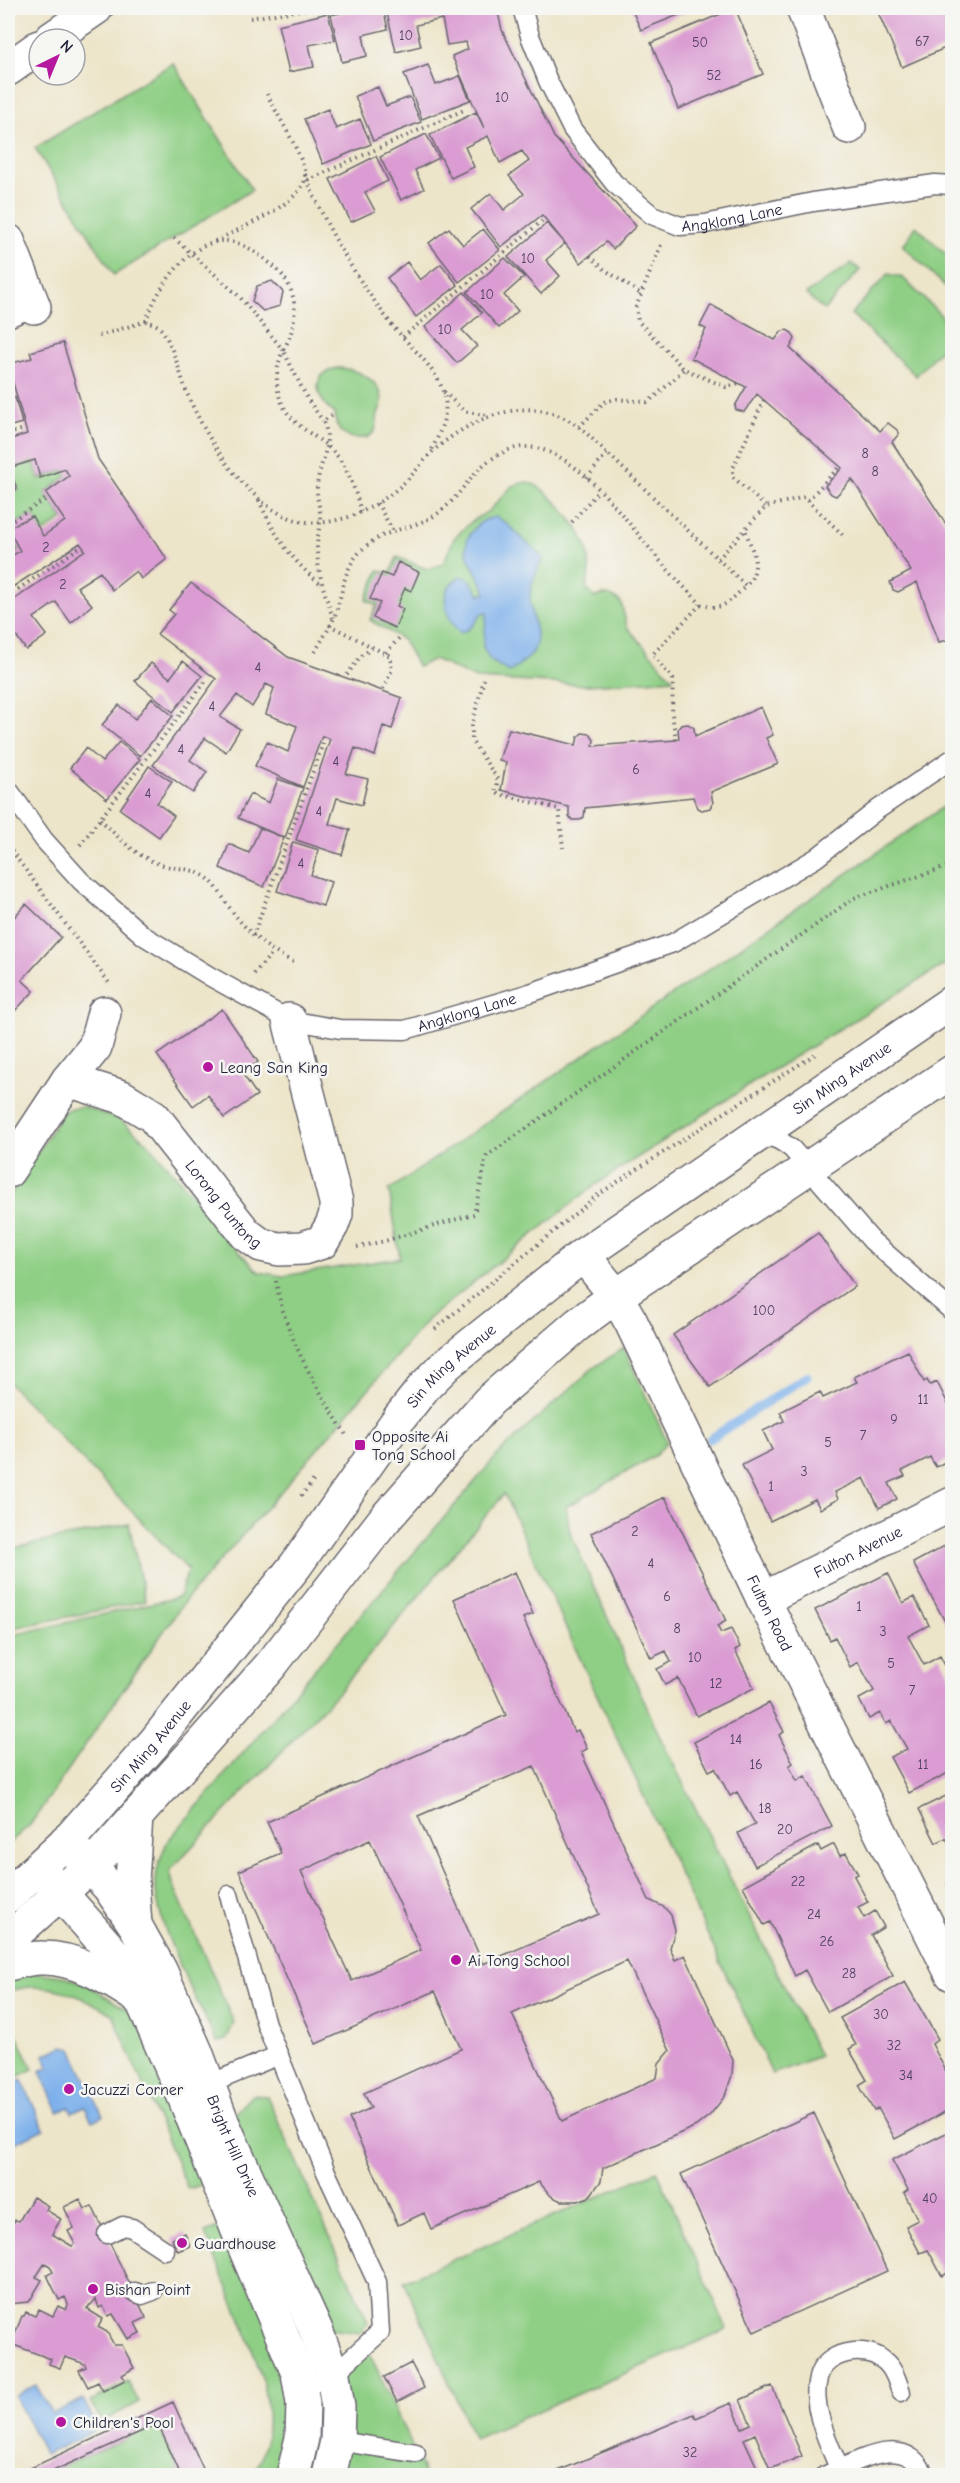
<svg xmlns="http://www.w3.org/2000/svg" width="960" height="2483" viewBox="0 0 960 2483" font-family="'Comic Neue',sans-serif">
	<rect width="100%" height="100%" fill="#f6f6f2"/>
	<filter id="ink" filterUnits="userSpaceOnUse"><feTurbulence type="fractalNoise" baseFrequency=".0167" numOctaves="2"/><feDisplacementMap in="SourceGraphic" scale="12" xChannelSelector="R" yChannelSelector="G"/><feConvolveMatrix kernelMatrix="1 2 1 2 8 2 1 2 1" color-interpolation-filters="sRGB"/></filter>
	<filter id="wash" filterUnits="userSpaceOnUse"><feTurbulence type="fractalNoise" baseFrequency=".008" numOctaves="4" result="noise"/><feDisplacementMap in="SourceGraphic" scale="24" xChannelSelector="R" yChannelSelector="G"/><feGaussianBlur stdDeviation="1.35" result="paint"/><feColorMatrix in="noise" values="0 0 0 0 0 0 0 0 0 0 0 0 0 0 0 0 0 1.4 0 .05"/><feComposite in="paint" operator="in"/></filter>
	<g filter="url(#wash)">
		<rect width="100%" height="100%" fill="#ede5c9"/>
		<path fill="#8fcf85" stroke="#587860" stroke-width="1.5" d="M173,63L252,190L114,275L35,148Z
			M916,226L952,260V293L903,246Z
			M852,263L860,270L824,310L806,294Z
			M888,274L902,277L952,326V337L916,376L851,314Z
			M337,368C354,368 381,379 382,401C382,406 379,409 378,414C376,420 378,427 374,432C367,442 347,439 340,431C336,426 335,420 335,414C316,399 308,376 337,368Z
			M34,462L39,479L64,470L67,476L45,493L63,519L43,533L33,515L8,528L19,550L8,558V494L19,490L10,469Z
			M526,482C545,484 577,524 584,541C591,557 591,572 586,588L595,598C606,592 611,595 621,602L627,627L673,679L588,685L476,679L434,659L418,667L403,640L370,620L377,605L366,600L379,570L390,574L397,557L427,569L443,564L454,538L472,521L489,511L512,486Z
			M952,801V960L765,1075L595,1185L429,1318L297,1473L184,1602L30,1825L8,1844V1636L179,1597L188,1570L8,1382V1199L63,1112L71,1108L84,1107L119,1119L148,1143L195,1198L218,1230L259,1272L283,1276L400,1258L389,1190Z
			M624,1348L667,1442L656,1455L566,1507L570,1532L660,1737L819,2056L772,2074L504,1494L342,1688L170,1870L173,1884L234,2023L226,2040L217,2043C199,2003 153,1922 156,1881C156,1867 162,1855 167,1842L501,1451L593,1368Z
			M129,1524L145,1601L8,1629V1549Z
			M26,1971L67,1977L88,1985L137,2016L207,2183L188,2189L113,2015C82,1995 44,1978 8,1992V1977Z
			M12,2025L33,2069L8,2081V2027Z
			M252,2095L267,2096L368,2322L361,2333L318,2328L225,2123Z
			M657,2171L727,2329L474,2439L404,2281Z
			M234,2222L297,2373L292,2475H253C283,2421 260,2368 239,2315C228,2288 216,2261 205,2233Z
			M366,2345L425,2475L329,2476L333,2375Z
			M128,2382L139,2402L102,2422L90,2401Z
			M158,2424L179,2471L169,2476H55L53,2471Z"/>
		<path fill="#7eb1eb" stroke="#506a93" stroke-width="1.5" d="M496,517L506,523L543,558C537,570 530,584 530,598C530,624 550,646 520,664C516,667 514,670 509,672L490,660L483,647L487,612L482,613C476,622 471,630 460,633C449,622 440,602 449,587C451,583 457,579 460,576L469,579L480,595L486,593C481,572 454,553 473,530C480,521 486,519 496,517Z
			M64,2046L72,2049L103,2116L92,2121L85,2107L72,2113L69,2107L58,2112L40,2071L49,2067L44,2055Z
			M22,2080L44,2129L8,2146V2087Z
			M36,2385L52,2414L83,2399L98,2429L45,2455L15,2396Z"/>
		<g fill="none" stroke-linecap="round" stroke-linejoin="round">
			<path stroke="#7eb1eb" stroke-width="9" d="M710,1439L807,1376"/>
		</g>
		<g id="blocks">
			<path fill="#da9cd2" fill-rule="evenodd" d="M363,8H383L388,29L363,35L367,56L342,62L331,15Z
				M386,8H497L502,30L554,137L636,226L613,249L606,242L581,263L542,215L501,247L471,209L491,193L504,210L524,194L509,176L529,161L522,151L500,163L488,136L465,147L474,167L451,178L430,135L476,112L484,128L452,56L468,49L466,42L447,45L442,19L416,25L421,46L396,52Z
				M631,8H696L641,30Z
				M735,8L763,74L678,109L651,43Z
				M876,8H952V45L902,67Z
				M328,13L335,40L309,45L314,67L289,72L278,25Z
				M428,65L436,85L460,76L470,100L422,119L404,74Z
				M378,87L386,106L410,97L421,122L373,141L355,96Z
				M328,109L336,129L360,119L371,144L323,164L304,119Z
				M426,134L439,158L415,170L424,189L401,200L380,157Z
				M376,156L388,181L365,192L375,211L351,222L330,179Z
				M547,223L565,243L546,260L560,276L541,294L508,257Z
				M449,228L463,245L483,229L500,250L459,282L429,243Z
				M505,258L524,277L504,295L518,311L499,328L467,292Z
				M407,262L420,280L441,264L458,285L416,317L387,278Z
				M272,281L283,292L280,306L263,311L252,301L257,286Z
				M464,292L482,313L462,330L477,346L457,363L425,327Z
				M711,305L775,340L782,331L787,330L792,333L795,339L790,348L880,431L888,423L897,430L899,434L892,442L952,533V639L939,642L917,582L898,592L893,590L890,582L911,571L852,479L836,496L831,494L825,486L842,468L757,394L744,412L736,410L735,406L746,387L691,358L706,329L700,326Z
				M63,343L98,459L167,559L141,579L136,571L112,590L100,572L77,587L92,605L71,623L56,602L34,618L47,635L26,650L8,624V604L85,550L80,543L8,590V558L20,551L8,528L32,516L43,536L65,521L46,493L69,476L65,469L40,478L35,460L9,468L17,489L8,493V440L27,434L8,364L32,358L30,352Z
				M15,397L22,423L8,427V399Z
				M398,562L419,572L411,591L405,588L397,606L403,609L395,628L373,618L380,603L370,599L382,573L392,577Z
				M191,583L288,657L402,698L392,729L383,726L375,756L355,748L346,774L368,779L362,805L337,798L329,824L350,830L342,855L296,840L330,739L322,736L303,787L255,766L267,742L288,752L297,726L266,714L274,688L266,684L252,707L237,695L220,717L240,729L226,752L205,738L190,760L207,772L193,793L153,765L216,679L157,634L174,614L169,610Z
				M183,661L202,676L173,712L135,681L151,663L170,678Z
				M152,698L173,716L140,756L102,725L119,705L135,719Z
				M761,707L773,735L766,738L778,764L711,792L713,803L710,808L702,810L697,808L693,797L585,808L584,817L580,820H572L569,816V807L501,790L506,763L499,760L509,729L576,745L578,737L582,733L590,734L594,740L593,746L676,740L679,739L678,729L681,725L688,724L694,728L695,736Z
				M119,742L140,759L107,799L70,768L86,748L102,762Z
				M149,766L172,782L157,803L174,816L159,837L120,809Z
				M278,779L303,788L285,838L238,818L250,794L269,803Z
				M260,828L284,838L264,887L220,868L229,844L249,853Z
				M293,842L319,850L311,875L331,882L323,906L277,891Z
				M26,904L61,937L22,980L34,991L8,1018V924Z
				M222,1009L258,1062L242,1073L257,1095L224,1118L208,1095L193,1106L157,1055Z
				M818,1233L855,1286L710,1387L673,1335Z
				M908,1351L924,1382L927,1380L930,1385L937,1382L952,1412V1458L936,1467L930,1457L902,1471L905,1476L889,1483L897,1499L879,1508L864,1478L835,1492L838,1499L820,1509L815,1499L770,1521L742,1465L772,1450L763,1431L784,1421L780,1412L820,1392L823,1398L857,1382L854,1377Z
				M665,1497L726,1621L717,1626L721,1633L731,1629L740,1647L735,1650L754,1688L697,1716L678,1678L665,1685L657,1669L671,1662L666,1651L651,1658L591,1533Z
				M952,1542V1621L947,1625L913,1563Z
				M515,1572L533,1614L523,1618L574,1732L578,1730L587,1749L581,1752L649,1900L664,1907L671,1915L675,1930L670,1948L675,1960L685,1955L733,2060L732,2075L725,2096L710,2115L696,2126L603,2168L601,2181L589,2197L578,2201H561L551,2196L539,2182L431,2229L424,2213L398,2225L349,2118L371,2108L364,2093L461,2049L435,1991L316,2044L239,1871L281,1853L267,1822L506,1715L454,1599ZM534,1766L599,1914L483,1964L418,1816ZM370,1840L421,1950L352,1981L301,1871ZM627,1961L670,2051L659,2064L657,2078L562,2121L512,2014Z
				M888,1573L903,1603L914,1597L929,1625L908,1636L924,1665L940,1656L952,1679V1688L950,1689L952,1693V1771L909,1793L890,1757L907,1749L891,1721L886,1724L880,1713L869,1719L859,1699L874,1691L858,1662L850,1667L835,1637L830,1640L815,1610Z
				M769,1703L784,1732L779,1735L793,1763L789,1766L797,1781L805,1776L832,1826L755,1866L738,1833L755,1824L737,1792L730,1796L715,1768L709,1771L694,1742Z
				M952,1793V1850L946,1838L936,1843L919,1809Z
				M834,1844L840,1856L846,1853L858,1874L854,1876L868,1902L858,1907L864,1918L875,1911L884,1927L871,1935L893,1976L828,2012L805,1970L795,1976L770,1922L764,1925L743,1886L818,1845L821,1851Z
				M952,1882V1896L947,1885Z
				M905,1982L938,2039L932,2044L946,2071L951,2069L952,2072V2108L895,2139L878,2108L874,2111L859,2085L867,2080L849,2049L856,2045L840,2018Z
				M814,2113L887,2271L754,2332L681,2174Z
				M952,2130V2271L942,2276L928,2250L920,2253L906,2226L918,2220L904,2193L908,2190L892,2160Z
				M33,2197L48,2206L46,2210L61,2219L52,2234L72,2246L75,2244L68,2231L74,2228L64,2207L80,2199L85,2209L92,2206L146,2318L135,2323L140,2333L128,2339L113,2314L108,2316L103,2306L99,2308L96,2299L87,2309L103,2319L98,2327L107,2332L114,2345H122L134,2368L122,2375L125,2380L103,2391L98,2382L88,2387L79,2370L86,2367L85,2364L65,2357L60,2368L49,2364L51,2359L11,2344L22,2316H24L26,2312L35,2316L39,2309L53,2316L58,2306L66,2310L68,2304L65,2297L59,2300L47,2275L53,2272L50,2266L45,2263L36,2277L42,2280L29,2302L8,2304V2233L15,2220L19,2221Z
				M185,2233L190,2246L178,2251L172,2239Z
				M411,2363L424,2388L397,2402L384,2377Z
				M772,2386L802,2456L770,2469L755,2434L744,2439L760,2474L756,2476H546L694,2414L696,2418L731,2403L742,2428L751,2424L740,2400Z
				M173,2402L205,2473L200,2476H169L179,2471L158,2424L53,2471L55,2476H29L26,2470Z"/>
		</g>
	</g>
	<g filter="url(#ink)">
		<use href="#blocks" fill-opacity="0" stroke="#69666d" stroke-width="1.5"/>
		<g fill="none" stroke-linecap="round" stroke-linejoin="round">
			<g stroke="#69666d" stroke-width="21">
				<g id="service">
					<path id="s1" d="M522,8L530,36L548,81L572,129L614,183L652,215L680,226L705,224L813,202L935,184L952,185"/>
					<path d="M8,318L34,307"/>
					<path id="s2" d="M8,789L44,840L81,881L144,936L211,977L289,1020L340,1029L405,1030L530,993L673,943L816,858L877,810L952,759"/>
					<path d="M757,1136C772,1135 780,1140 792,1149L872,1241L952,1311"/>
					<path d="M229,1895L266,2024L326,2172L377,2282L380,2332L333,2375L300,2389"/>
					<path d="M200,2088L279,2055"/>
					<path d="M107,2234L123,2226L132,2228L165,2250"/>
					<path d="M135,2292L142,2295L153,2291"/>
					<path d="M337,2441L416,2453"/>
					<path d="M824,2476C855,2463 905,2430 925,2476"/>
					<path d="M842,2476C831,2447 810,2409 818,2378C824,2352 864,2344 883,2360C893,2367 897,2380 901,2392"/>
				</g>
			</g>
			<g stroke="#69666d" stroke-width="36">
				<g id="minor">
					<path d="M803,8L849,127"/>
					<path d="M51,39L96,8"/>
					<path d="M8,69L39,47"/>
					<path d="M8,241L34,307"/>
					<path id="s3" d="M68,1080L122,1097L153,1116L246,1234L261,1245L279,1249L303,1248L322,1242L332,1225L336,1214V1202L289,1020"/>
					<path d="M8,1171L68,1080L95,1047L104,1013"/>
					<path id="s4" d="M583,1255L616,1296L631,1322L763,1599L952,1974"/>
					<path id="s5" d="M763,1599L952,1504"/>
					<path id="s6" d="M66,1841L109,1887L135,1925L160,1970L196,2052L223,2124L315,2328L333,2375L338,2407L337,2441L329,2476"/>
					<path d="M41,1871L129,1971L183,2094L245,2248L298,2373L303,2403L302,2438L293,2476"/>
				</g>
			</g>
			<g stroke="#69666d" stroke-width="36">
				<g id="secondary">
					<path id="s7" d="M8,1896L72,1836L154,1743L296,1565L398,1420L424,1387L447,1364L583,1255L952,1002"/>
					<path d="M135,1925L132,1882L136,1816"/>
					<path d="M8,1940L95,1862L195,1751L271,1665L384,1520L489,1401L577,1325L616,1296L952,1072"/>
					<path d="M8,1964C18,1962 29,1958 40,1958C79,1957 111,1980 142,2000"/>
				</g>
			</g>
			<path stroke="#69666d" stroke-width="4" stroke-dasharray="1.5 4.5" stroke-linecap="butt" d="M250,18L314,8
				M305,174C326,229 357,279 392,325C409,346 434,365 443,391C451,411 439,434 431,452
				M308,180L466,109
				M174,238L239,296L283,350C272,377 275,405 299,425C313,437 325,441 338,457C350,473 356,493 361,512
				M215,241C236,230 308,202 305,174C303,155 276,113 267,94
				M661,245L636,307L638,321L684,369L726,387L739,383
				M590,256L604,269L642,295
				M146,321C156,291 186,244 221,241C235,240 249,247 259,255C270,263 282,272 288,284C299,303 295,332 283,350L308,400L323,421
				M99,336L146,321C150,323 156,324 159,327C171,338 181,377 187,393C206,439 252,515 306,522C342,526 378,507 404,483C414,474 422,462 431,453C452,434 475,420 502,413C533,405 556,410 582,429L746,586C763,567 752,551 745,529L766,507L804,497L844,536
				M403,337L542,221
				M444,392L464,411L488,416
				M764,400L733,468V477L766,507
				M579,427L604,402L617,399L647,402L656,396L684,369
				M8,434L21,430
				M587,478L607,453
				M259,500C273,533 292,562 321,584
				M808,500L840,466
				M377,503L393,531
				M572,522L599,490
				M8,523L46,499
				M718,559L745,530
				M8,596L80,547
				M333,618C325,594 317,572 317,547C317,536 321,525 320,515C320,507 317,499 317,492C316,466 335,446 323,421L335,414
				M329,625L390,656L392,670L383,689
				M315,652C321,641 328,631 333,620C346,589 340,563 373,541C394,527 423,527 442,510C467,490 470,468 504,452C560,425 621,515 652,551C667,570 684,587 701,604C723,613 730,600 746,586
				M386,653L400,637
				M347,675L360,657L372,648
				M484,679L472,724V741L498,780L495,793L559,809L563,848
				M676,740L672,714L673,679L652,655L701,604
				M100,819C119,838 137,858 163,865C179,870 193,867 207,878C217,885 222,897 229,907C247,932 268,951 296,963
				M80,845L206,681
				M8,846L109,983
				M253,936L324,741
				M254,974L273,952
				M357,1247L385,1241L474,1214L487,1156L854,898L952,865
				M276,1281C285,1338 317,1387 346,1435
				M435,1329L599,1194L817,1053
				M301,1496L314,1480"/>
			<use href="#service" stroke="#fff" stroke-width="18"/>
			<use href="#minor" stroke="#fff" stroke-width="33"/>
			<use href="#secondary" stroke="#fff" stroke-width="33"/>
		</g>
	</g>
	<g fill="#b5179e" stroke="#f6f6f2" stroke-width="2">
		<circle cx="208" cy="1067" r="6"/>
		<rect x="354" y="1439" width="12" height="12" rx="3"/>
		<circle cx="456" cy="1960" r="6"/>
		<circle cx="69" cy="2089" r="6"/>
		<circle cx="182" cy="2243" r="6"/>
		<circle cx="93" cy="2289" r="6"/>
		<circle cx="61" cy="2422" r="6"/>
	</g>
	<g text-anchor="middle" stroke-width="5" stroke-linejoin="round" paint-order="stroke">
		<g font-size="14" fill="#504061">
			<text x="406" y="40">10</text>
			<text x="922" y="46">67</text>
			<text x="700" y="47">50</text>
			<text x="714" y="80">52</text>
			<text x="502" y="102">10</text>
			<text x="528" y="263">10</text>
			<text x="487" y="299">10</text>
			<text x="445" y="334">10</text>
			<text x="865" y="458">8</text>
			<text x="875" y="476">8</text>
			<text x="46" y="552">2</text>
			<text x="63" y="589">2</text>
			<text x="258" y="672">4</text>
			<text x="212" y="711">4</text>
			<text x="181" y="754">4</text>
			<text x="336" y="766">4</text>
			<text x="636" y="774">6</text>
			<text x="148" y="798">4</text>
			<text x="319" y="816">4</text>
			<text x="301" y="868">4</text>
			<text x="764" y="1315">100</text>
			<text x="923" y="1404">11</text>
			<text x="894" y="1424">9</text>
			<text x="863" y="1440">7</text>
			<text x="828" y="1447">5</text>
			<text x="804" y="1476">3</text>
			<text x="771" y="1491">1</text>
			<text x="635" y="1536">2</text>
			<text x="651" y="1568">4</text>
			<text x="667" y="1601">6</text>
			<text x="859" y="1611">1</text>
			<text x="677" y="1633">8</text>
			<text x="883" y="1636">3</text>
			<text x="695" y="1662">10</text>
			<text x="891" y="1668">5</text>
			<text x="716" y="1688">12</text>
			<text x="912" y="1695">7</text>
			<text x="736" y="1744">14</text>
			<text x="756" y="1769">16</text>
			<text x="923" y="1769">11</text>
			<text x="765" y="1813">18</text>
			<text x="785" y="1834">20</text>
			<text x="798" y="1886">22</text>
			<text x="814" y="1919">24</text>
			<text x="827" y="1946">26</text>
			<text x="849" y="1978">28</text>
			<text x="881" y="2019">30</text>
			<text x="894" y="2050">32</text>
			<text x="906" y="2080">34</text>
			<text x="930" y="2203">40</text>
			<text x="690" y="2457">32</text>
		</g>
		<g font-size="16" fill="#22223b" stroke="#f6f6f2">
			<text dy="6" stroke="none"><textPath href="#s1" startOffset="332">Angklong Lane</textPath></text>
			<text dy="6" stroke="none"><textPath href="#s2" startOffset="550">Angklong Lane</textPath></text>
			<text dy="6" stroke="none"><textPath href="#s7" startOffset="1179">Sin Ming Avenue</textPath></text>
			<text dy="6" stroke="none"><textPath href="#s3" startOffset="206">Lorong Puntong</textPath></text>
			<text dy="6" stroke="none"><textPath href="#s7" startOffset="693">Sin Ming Avenue</textPath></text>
			<text dy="6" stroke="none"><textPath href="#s5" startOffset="106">Fulton Avenue</textPath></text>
			<text dy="6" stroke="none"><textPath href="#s4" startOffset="405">Fulton Road</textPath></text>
			<text dy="6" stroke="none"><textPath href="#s7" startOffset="207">Sin Ming Avenue</textPath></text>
			<text dy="6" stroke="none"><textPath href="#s6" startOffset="351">Bright Hill Drive</textPath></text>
		</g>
		<g font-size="16" fill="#22223b" stroke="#f6f6f2" text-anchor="start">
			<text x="220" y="1073">Leang San King</text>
			<text x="372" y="1442">Opposite Ai<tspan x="372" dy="18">Tong School</tspan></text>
			<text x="468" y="1966">Ai Tong School</text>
			<text x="81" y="2095">Jacuzzi Corner</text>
			<text x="194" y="2249">Guardhouse</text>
			<text x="105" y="2295">Bishan Point</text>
			<text x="73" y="2428">Children's Pool</text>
		</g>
	</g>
	<rect width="960" height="2483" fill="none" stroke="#f6f6f2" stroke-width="30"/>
	<g transform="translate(57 57) rotate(43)"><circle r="28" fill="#f6f6f2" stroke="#a1a1a9" stroke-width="1.5"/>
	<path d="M0-4.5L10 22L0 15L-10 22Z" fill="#b5179e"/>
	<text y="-9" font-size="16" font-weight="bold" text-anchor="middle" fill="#22223b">N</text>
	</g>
</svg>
